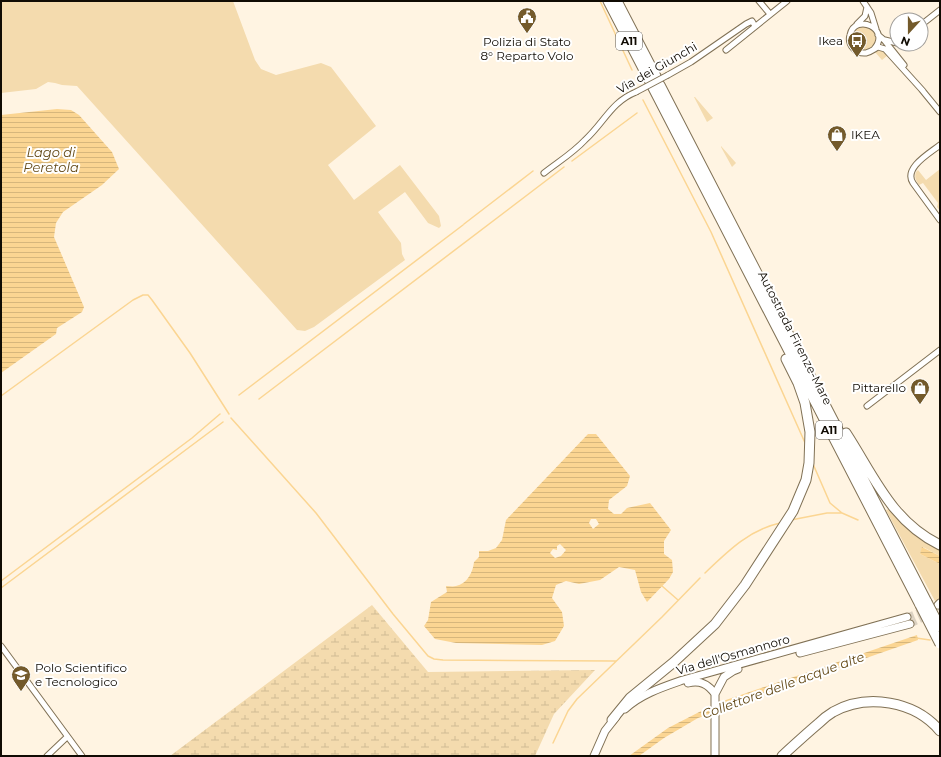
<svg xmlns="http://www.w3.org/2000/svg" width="941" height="757" viewBox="0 0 941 757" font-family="Montserrat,sans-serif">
	<defs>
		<pattern id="wetland-marsh" width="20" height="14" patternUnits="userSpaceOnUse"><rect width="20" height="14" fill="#f4dbae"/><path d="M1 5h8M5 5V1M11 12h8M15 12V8" fill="none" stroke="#d0bb94"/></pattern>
		<pattern id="water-rules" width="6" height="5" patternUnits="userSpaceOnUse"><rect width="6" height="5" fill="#fbd592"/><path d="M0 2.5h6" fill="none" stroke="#d6b67c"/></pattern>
	</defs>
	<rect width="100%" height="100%" fill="#fff4e2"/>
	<path fill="#f4dbae" d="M1,1H233L255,60L261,69L276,75L321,63L331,67L376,126L328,165L354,200L400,165L439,216L441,226L439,228L428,223L405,192L378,212L401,243L402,254L405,260L314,327L305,331L297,330L77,86L62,85L55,83L48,82L36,89L1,93Z
		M852 38a12 12 0 1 1 24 0a12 12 0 1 1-24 0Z
		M878,51H884L888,55L882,60L875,52Z
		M694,97H695L713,118L707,122Z
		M721,146L736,163L732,167L721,147Z
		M940,169V211L937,207L938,203L923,183L919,185C916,180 914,178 916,172L918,170L926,180Z
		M889,509L940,549V556L923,547L920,554L940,564V599L935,601L886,510Z"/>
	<path fill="url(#wetland-marsh)" d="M372,605L428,672L595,670L554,714L535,756H170Z"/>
	<path fill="url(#water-rules)" fill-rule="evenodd" d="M57,109L71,110L79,115L112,152L119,169L102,185L63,212L56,223L54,237L84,307L82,312L57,328L56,334L1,373V115Z
		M588,434H596L630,476L627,486L609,500L608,509L614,514H621L627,508L650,503L671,530L664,541V554L672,560L673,572L669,579L647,602L641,592L635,570L619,567L600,580L579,584L566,581L556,585L552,598L562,612L564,626L555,641L542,645L456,643L435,639L424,626L428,620L431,602L447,592L446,586C449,586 453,587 456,586C467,584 473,572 474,562L479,557V551H488L496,548L502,540L506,520ZM591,519H596L599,524L593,529L589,523ZM560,544L566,550L561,556L555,558L550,553L553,549L557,550V546Z
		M922,547L940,556V564L920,554Z
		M917,635L918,640L720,709V702Z
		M709,707L710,714L698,718L664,738L639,756H629L668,728Z"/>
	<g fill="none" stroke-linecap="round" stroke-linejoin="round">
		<path stroke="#fbd592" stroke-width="1.5" d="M600,1L632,70
			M643,100L711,232L806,445
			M572,161L637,113
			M464,224L533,171
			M239,395L463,225
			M1,396L133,300L143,295H148L152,300L190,353L229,414
			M259,399L564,167
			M231,418L316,513L393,614L428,656L434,659L443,660L616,661
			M813,464L830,503L842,513L858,520
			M791,520L827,513H841
			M705,573C728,551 749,530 780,523
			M1,581L192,438L220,414
			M662,586L678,600
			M1,588L223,422
			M916,638L930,640
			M553,743L568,711L577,699L662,617L700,578"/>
		<path stroke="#dbd1c1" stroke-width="7" stroke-dasharray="7 3.5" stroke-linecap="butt" d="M907,617L938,605
			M910,624L940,610"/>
		<g stroke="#807155" stroke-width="7">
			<path id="minor" d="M759,1L770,14
				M863,1L871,13L876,29
				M857,24L865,16L867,7
				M921,25L940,10
				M878,35L884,40L904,65
				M885,40L897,43
				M874,49C892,29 855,12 850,35C847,45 856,54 866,53C871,52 874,49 878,47L885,49L923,91
				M726,50L787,1
				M668,75L691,62L746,24L752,21L755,26
				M922,90L940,112
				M940,145C930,153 903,168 913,183L940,220
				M544,173C558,162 573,153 585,140C604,123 611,102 636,92
				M867,406L940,350
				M1,646L82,756
				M47,756L67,737"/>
		</g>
		<g stroke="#807155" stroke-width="9">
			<path id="secondary" d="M938,605L940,603
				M800,653L910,624
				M688,683C700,680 708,684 715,694
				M625,709C641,694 663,687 683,680L907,617
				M594,756L605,731L616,717
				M715,756V694L724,677L733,671L738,669"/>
		</g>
		<g stroke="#807155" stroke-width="11">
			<path id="motorway" d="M608,1L650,82
				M617,1L657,78
				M660,85L927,602
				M652,86L920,605
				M846,433C874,476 891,521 940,545
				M612,720L630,698L674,662L715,624L745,585L793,511L806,480L809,463L810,432L805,403L798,383L786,359
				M782,756C794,745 806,734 819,723C823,719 828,715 833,712C867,693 915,701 940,731"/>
		</g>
		<use href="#minor" stroke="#fff" stroke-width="5"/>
		<use href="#secondary" stroke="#fff" stroke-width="7"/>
		<use href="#motorway" stroke="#fff" stroke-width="9"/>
		<g stroke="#807155" stroke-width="7" stroke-linecap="butt">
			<path id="minor-bridge" d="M636,92L668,75"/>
		</g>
		<g stroke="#807155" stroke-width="11" stroke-linecap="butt">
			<path id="motorway-bridge" d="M927,602L940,627
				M920,605L940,644"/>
		</g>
		<use href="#minor-bridge" stroke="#fff" stroke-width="5"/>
		<use href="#motorway-bridge" stroke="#fff" stroke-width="9"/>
	</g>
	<defs>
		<g id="civic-pin" transform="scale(1)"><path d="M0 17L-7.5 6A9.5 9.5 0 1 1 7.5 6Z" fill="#735a2b" stroke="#fff"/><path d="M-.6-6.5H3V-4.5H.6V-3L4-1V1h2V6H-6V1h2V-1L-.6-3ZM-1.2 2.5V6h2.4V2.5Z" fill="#fff"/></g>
		<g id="bus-pin" transform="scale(1)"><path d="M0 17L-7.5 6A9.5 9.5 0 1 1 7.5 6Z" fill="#735a2b" stroke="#fff"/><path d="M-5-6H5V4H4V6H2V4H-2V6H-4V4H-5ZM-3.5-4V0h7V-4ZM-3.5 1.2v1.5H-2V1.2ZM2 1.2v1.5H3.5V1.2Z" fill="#fff"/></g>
		<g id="shop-pin" transform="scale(1)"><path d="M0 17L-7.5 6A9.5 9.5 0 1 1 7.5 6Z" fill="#735a2b" stroke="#fff"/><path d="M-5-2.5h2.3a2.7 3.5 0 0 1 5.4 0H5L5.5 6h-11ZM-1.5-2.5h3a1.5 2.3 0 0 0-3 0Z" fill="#fff"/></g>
		<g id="university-pin" transform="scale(1)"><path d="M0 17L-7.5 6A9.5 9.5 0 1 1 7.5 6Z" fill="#735a2b" stroke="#fff"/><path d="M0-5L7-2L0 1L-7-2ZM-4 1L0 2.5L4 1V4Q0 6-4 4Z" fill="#fff"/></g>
	</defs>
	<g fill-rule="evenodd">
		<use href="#civic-pin" x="527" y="17"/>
		<use href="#bus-pin" x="857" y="41"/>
		<use href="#shop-pin" x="837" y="135"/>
		<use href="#shop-pin" x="920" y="388"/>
		<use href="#university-pin" x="21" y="675"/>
	</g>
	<g text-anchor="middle" stroke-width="4" stroke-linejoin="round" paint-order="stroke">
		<g fill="#fff" stroke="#58544f" stroke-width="1">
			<rect x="616" y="32" width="26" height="18" rx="3"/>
			<rect x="816" y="421" width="26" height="18" rx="3"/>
		</g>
		<g font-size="11" font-weight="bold" fill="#100b03">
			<text x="629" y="45">A11</text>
			<text x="829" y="434">A11</text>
		</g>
		<g font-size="12" fill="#100b03" stroke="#fff" text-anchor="end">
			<text x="843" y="45">Ikea</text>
			<text x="527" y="46" text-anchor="middle">Polizia di Stato<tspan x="527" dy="14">8° Reparto Volo</tspan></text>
			<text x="851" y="139" text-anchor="start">IKEA</text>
			<text x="906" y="392">Pittarello</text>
			<text x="35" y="672" text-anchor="start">Polo Scientifico<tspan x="35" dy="14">e Tecnologico</tspan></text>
		</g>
		<g font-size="12" fill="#100b03" stroke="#fff">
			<text transform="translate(657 68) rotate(-30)" y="4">Via dei Giunchi</text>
			<text transform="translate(795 338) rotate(63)" y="4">Autostrada Firenze-Mare</text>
			<text transform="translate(733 655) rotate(-16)" y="4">Via dell'Osmannoro</text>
		</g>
		<g font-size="13" font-style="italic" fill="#634917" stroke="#fff">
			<text x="51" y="157">Lago di<tspan x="51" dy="15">Peretola</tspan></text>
			<text transform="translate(783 685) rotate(-20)" y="5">Collettore delle acque alte</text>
		</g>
	</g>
	<rect width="941" height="757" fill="none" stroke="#100b03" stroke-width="4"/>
	<g transform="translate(909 32) rotate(201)"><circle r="19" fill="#ffffff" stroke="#9f9d9a"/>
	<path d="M0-3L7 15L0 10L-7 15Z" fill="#735a2b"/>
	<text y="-6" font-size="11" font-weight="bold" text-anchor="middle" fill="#100b03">N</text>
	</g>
</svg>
